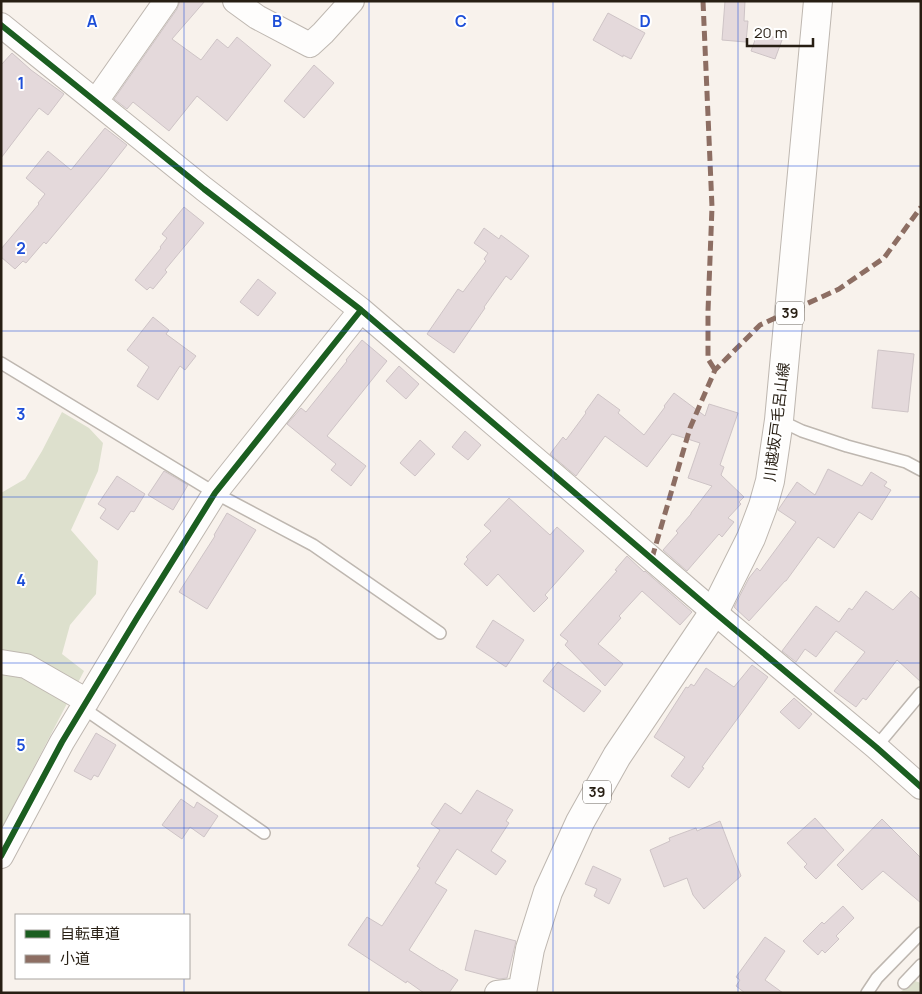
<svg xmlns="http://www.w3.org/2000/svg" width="922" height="994" viewBox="0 0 922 994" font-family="Manrope,'Noto Sans JP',sans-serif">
	<rect width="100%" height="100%" fill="#f8f2ec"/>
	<path fill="#dde0cd" d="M62,412L89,428L103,443L98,471L71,530L98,561L96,594L70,625L62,654L84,671L1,830V493L25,479L42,451Z
		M915,981L921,983V993H899Z"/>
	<path fill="#e4d9db" stroke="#cec4c6" d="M180,1H205L172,39L201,60L217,39L228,48L237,37L271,65L227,121L197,96L169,131L133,102L127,109L114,99L177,9Z
		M725,1H745L744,21H748L746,42L722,40Z
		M608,13L645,33L631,59L623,55V57L593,40Z
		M758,32L782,40L775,59L751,51Z
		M12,53L31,70L64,94L48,115L39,108L1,158V65Z
		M314,65L334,83L304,118L284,101Z
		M105,128L127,145L101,178L46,244L44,242L26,263L23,261L15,269L1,257V249L39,204L38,203L45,194L26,178L48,151L71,170Z
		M184,207L204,223L165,270L167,272L153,289L150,287L147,290L135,280L161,248L160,247L167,238L162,234Z
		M484,228L499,239L501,235L529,256L511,280L506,276L484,307L485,308L454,353L427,334L458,289L463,292L486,261L484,259L488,253L474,243Z
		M258,279L276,293L258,316L240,302Z
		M153,317L169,330L166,334L196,356L185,370L180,366L158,400L137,386L149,367L127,350Z
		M362,340L387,361L327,436L366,466L351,486L331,470L336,464L287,424L301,408L306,412L347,361L346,360Z
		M878,350L914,354L908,412L872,408Z
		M399,366L419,384L406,399L386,381Z
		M674,393L705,416L709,404L738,413L720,465L724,467L721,475L744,497L739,502L741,504L728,518L734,522L722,537L719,534L687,571L663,550L678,533L676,531L691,514V513L712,486L688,478L700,443L672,434L647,467L605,436L576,476L550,454L563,437L566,440L586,413L585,412L598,394L620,410L618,413L644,435L665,407L664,406Z
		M465,431L481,445L468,460L452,447Z
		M420,440L435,454L415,476L400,463Z
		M828,469L862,486L871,472L887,482L884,486L891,490L872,520L859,512L834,548L818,537L786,581H785L749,621L734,607L749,578L757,568L760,571L796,522L778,510L797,482L815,495Z
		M164,471L188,485L173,510L148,495Z
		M117,476L145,494L134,512L131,511L118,530L100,518L106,509L98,504Z
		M509,498L550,535L557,527L584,551L545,595L548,598L534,612L498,574L487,586L464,564L468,559L466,557L491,531L484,525Z
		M227,513L256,530L207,609L179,592L215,536L214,535Z
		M627,556L644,572L645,571L692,612L680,625L642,591L619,616L621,618L598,644L623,664L605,686L565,645L568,641L560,635L617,571L615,570Z
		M866,591L893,610L911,591L921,600V682L897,660L866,700L863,698L856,707L834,691L865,652L836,631L816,657L805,649L796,662L782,651L816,606L839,622L849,608L852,610Z
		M493,620L524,640L506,667L476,647Z
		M558,662L601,691L584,712L543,681Z
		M752,665L768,677L702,767L704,768L689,788L671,776L685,757L654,737L686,687L688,688L691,684L694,686L706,668L734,687Z
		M794,698L812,714L799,729L780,712Z
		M96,733L116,745L98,777L94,775L91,780L74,771Z
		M477,790L513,810L506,821L509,823L491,851L506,861L496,875L457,849L435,883L447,890L409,950L442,971V970L458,980L449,993H424L407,981L406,983L348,945L367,917L382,926L420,868L417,866L440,830L431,824L445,803L461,814Z
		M181,799L194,808L197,802L218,816L204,837L190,827L182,839L162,825Z
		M815,818L844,850L816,879L804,867L807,864L787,843Z
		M882,819L921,858V903L883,871L862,890L837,865Z
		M720,821L741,876L704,909L693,895L687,878L664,887L650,850L670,841L669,838L696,828L697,831Z
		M593,866L621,879L609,904L594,896L597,889L585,884Z
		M843,906L854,918L836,936L839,939L825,953L822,950L818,955L803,941L822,922L824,924Z
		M475,930L516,941L507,978L499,979L465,970Z
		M765,937L785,951L765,980L783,993H745L736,986L740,980L736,977Z"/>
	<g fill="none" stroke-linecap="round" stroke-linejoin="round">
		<g stroke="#beb7b0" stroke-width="14">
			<path id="service" d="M1,363L215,493L313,545L440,633
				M779,420L802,431L847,446L906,462L921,470
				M83,708L264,833
				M876,747L921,693
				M904,983L921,965
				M867,993L877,978L921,933"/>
		</g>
		<g stroke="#beb7b0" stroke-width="26">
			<path id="minor" d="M235,1L257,17L310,45L323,33L352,1
				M1,25L204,189L361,310L714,612L876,747L921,787
				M96,101L166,1
				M1,662L26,666L87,701
				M1,856L62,742L137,618L215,493L361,310
				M497,993L522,990"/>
		</g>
		<g stroke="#beb7b0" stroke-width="30">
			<path id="primary" d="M522,993L530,949L548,892L580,822L617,756L714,612L751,538L763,506L770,481L779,420L818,1"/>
		</g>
		<use href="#service" stroke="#fefdfc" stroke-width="11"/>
		<use href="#minor" stroke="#fefdfc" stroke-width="24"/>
		<use href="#primary" stroke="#fefdfc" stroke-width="28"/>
		<path stroke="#8d6e63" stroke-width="5" stroke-dasharray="10 5" stroke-linecap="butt" d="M703,1L712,207L708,311V359L715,370
			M652,558L690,428L715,370L760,325L839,289L884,258L921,207"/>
		<g stroke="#fff" stroke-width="9">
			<path id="cycleway" d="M1,25L204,189L361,310L714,612L876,747L921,787
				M1,856L62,742L137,618L215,493L361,310"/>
		</g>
		<use href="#cycleway" stroke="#1b5e20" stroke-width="6"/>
	</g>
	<path fill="none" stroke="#1d4ed8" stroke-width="1" stroke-opacity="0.55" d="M184,1V915M369,1V993M553,1V993M738,1V993M1,166H921M1,331H921M1,497H921M1,663H921M1,828H921M184,978V993"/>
	<g text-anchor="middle" stroke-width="4" stroke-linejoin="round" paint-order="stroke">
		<g fill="#fff" stroke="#68625a" stroke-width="1">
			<rect x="776" y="301.5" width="28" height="23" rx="4"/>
			<rect x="583" y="780.5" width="28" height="23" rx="4"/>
		</g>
		<g font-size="14" font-weight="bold" fill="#271e13">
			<text x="790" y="318">39</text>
			<text x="597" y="797">39</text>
		</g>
		<g font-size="15" fill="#271e13" stroke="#fff">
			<text transform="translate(777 422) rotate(-83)" y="5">川越坂戸毛呂山線</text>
		</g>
	</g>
	<g font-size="16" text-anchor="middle" font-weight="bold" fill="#1d4ed8" stroke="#fff" stroke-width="4" stroke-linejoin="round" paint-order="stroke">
		<text x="92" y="27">A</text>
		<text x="277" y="27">B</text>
		<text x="461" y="27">C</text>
		<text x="645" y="27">D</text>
		<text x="21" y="89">1</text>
		<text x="21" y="254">2</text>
		<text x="21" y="420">3</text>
		<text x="21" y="586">4</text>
		<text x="21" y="751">5</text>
	</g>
	<rect width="922" height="994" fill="none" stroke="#271e13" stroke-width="5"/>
	<rect x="15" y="914" width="175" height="65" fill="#ffffff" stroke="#a9a5a1"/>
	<rect x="25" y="930" width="25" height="8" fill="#1b5e20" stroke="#a9a5a1"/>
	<text x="60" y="939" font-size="15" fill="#271e13">自転車道</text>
	<rect x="25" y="955" width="25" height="8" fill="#8d6e63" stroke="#a9a5a1"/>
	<text x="60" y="964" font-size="15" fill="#271e13">小道</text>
	<path d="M747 38v8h66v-8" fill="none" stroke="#271e13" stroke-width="2.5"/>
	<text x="754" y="38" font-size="15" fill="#271e13" stroke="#ffffff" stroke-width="4" paint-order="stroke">20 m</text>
</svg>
